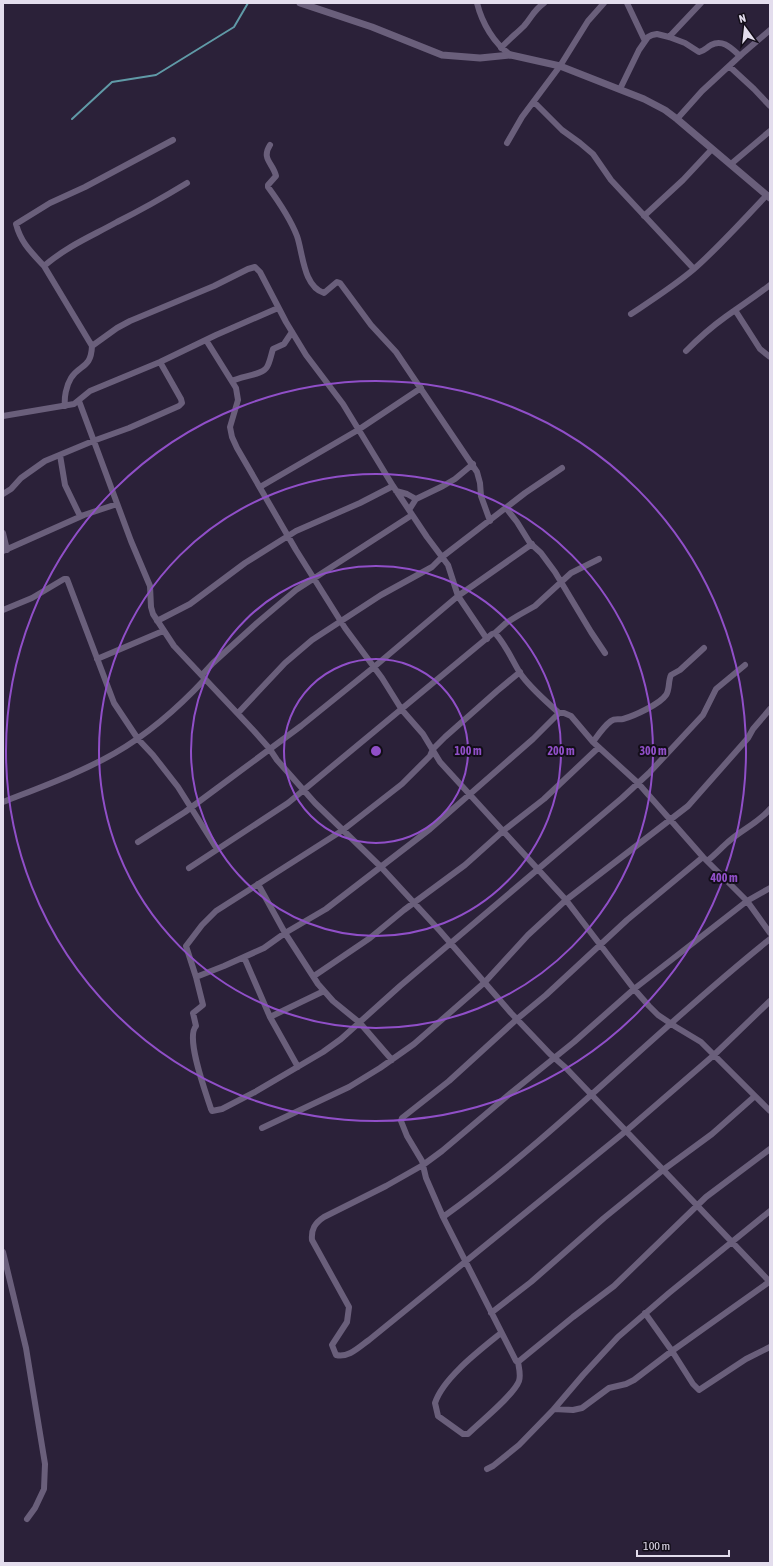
<svg xmlns="http://www.w3.org/2000/svg" width="773" height="1566" viewBox="0 0 773 1566" font-family="'Asap Condensed',sans-serif">
	<rect width="100%" height="100%" fill="#2b2139"/>
	<g fill="none" stroke-linecap="round" stroke-linejoin="round">
		<path stroke="#609aa7" stroke-width="2" d="M72,119L112,82L156,75L234,27L248,3"/>
		<path stroke="#6a5f7b" stroke-width="6" d="M477,3C482,23 494,44 511,55
			M627,3L645,41
			M669,37L701,3
			M501,48C508,40 516,34 524,26C532,17 533,11 544,3
			M729,66L754,89L770,106
			M620,89L639,50L648,37L652,35L657,34L669,37L685,43L699,52C704,51 706,48 711,45C723,39 731,48 740,56
			M534,102L562,130L580,143L593,154L611,180L694,269
			M677,119L702,91L742,54L770,30
			M507,143L522,117L560,66L588,21L604,3
			M270,145C261,159 273,163 276,176L268,185V187C279,202 290,218 297,236C303,253 303,286 324,293L337,282L340,283L371,325L396,352L477,472L480,483L481,496L490,521
			M731,164L770,131
			M644,216L683,180L712,149
			M44,266C69,245 90,237 117,222C141,210 164,197 187,183
			M735,310L760,349L770,357
			M631,314C652,300 674,286 694,269C719,247 743,220 767,195
			M206,340L236,388L238,400L230,427L232,437L237,448L296,550L345,628L382,678L402,710L423,734L440,762L566,900L634,989L649,1006L658,1015L676,1027L701,1042L770,1111
			M92,346L117,328L130,321L214,286L248,269L255,267L260,272L286,322L306,355L343,404L393,486L427,537L448,565L458,596L487,639
			M686,351C698,339 710,328 724,318C739,307 755,297 770,285
			M232,381C241,376 263,375 267,367C270,362 271,355 273,349L284,344L292,332
			M79,401L131,541L150,586L151,607L153,614L174,646L254,731L269,748L277,760L315,803L381,867L440,931L511,1013L550,1054L566,1068L770,1282
			M65,406C64,398 66,386 71,378C80,364 91,369 92,346L44,266C31,252 21,243 16,224L50,203L85,187L173,140
			M3,416L74,404L90,391L160,362L216,335L278,308
			M60,455L65,485L80,516
			M260,487L358,430L421,388
			M396,491L407,494L416,499
			M3,494L11,489L21,478L45,461L93,441L129,428L179,406L182,403L181,399L160,362
			M506,508L517,522L530,543L541,553L555,572L591,632L605,653
			M409,510L416,499L443,486L455,479L473,464
			M3,533L7,550
			M3,551L84,515L117,504
			M3,610L32,598L64,579H67L114,703L138,739L153,755L178,787L217,849
			M157,621L190,604L245,563L296,531L360,503L393,486
			M495,633C506,645 512,660 520,673C530,688 546,701 559,713H564L571,716L593,742L638,783L703,857L747,901L770,933
			M97,659L163,631
			M520,672L497,691L445,737L433,749L430,756L402,784L343,830L216,911L202,925L186,946L196,977L224,966L264,948L285,933L326,909L430,829L533,739L559,713
			M202,675L213,663L257,623L296,590L412,515
			M238,713L285,663L312,640L381,595L432,567L442,557L525,493L562,468
			M593,742C598,735 604,726 611,721C615,718 619,720 623,719C634,716 660,704 666,695C670,689 668,681 671,675L680,670L704,648
			M3,802C41,787 80,773 115,753C148,734 179,707 205,679
			M138,842L185,812L301,726L374,667L458,596L532,544
			M703,857L627,920L546,995L517,1019L449,1081L402,1118L401,1121L407,1136L422,1161L426,1178L443,1217L516,1361L518,1362L573,1317L614,1286L706,1197L770,1149
			M707,861C715,855 721,848 728,842C741,830 758,823 770,809
			M189,868L288,803L492,634L495,633L506,623L519,615L535,606L571,573L599,559
			M258,884L285,933L318,984L333,1001L360,1023L392,1060
			M770,888L747,901L634,989L574,1042L512,1092L442,1151L423,1165L386,1186L324,1217C315,1223 311,1229 312,1240L349,1307L347,1322L332,1345L336,1355C349,1358 359,1347 369,1340L626,1131L714,1055L770,1001
			M244,957L270,1017L298,1067
			M314,976L370,938L404,910L465,865L503,831L544,799L598,748
			M196,977L203,1005L193,1013L196,1026C185,1038 206,1093 211,1109L212,1111L222,1109L255,1092L323,1052L341,1039L400,986L622,798L649,773L703,715L716,689L745,665
			M270,1017L324,991
			M262,1128L349,1087L380,1068L414,1044L485,982L528,935L566,900L688,806L748,738L753,729L770,709
			M443,1217C559,1133 658,1028 770,939
			M3,1252L26,1348L45,1464L44,1489L35,1508L27,1519
			M491,1313L531,1282L604,1218L663,1170L712,1134L755,1096
			M645,1313L672,1351L769,1282
			M501,1333C480,1350 443,1378 435,1403L438,1416L463,1434H468C480,1422 514,1395 519,1381C521,1375 519,1368 518,1362
			M554,1409L573,1410L582,1408L609,1388L626,1384L634,1380L672,1351L693,1384L699,1390L746,1359L770,1347
			M487,1469L493,1466L519,1445L554,1409L583,1375L618,1337L669,1293L770,1211"/>
		<path stroke="#6a5f7b" stroke-width="7" d="M300,3L372,27L442,55L480,58L511,55L560,66L644,99L665,110L677,119L770,198"/>
	</g>
	<g fill="none" stroke="#904fc8" stroke-width="2">
		<circle cx="376" cy="751" r="92"/>
		<circle cx="376" cy="751" r="185"/>
		<circle cx="376" cy="751" r="277"/>
		<circle cx="376" cy="751" r="370"/>
	</g>
	<circle cx="376" cy="751" r="6" fill="#904fc8" stroke="#120d18" stroke-width="2"/>
	<g font-size="12" text-anchor="middle" font-weight="bold" fill="#904fc8" stroke="#120d18" stroke-width="4" stroke-linejoin="round" paint-order="stroke">
		<text x="468" y="755">100 m</text>
		<text x="561" y="755">200 m</text>
		<text x="653" y="755">300 m</text>
		<text x="724" y="882">400 m</text>
	</g>
	<rect width="773" height="1566" fill="none" stroke="#e3dded" stroke-width="8"/>
	<g transform="translate(745 28) rotate(345)" stroke="#120d18" stroke-width="3" paint-order="stroke">
	<path d="M0-3L7 15L0 10L-7 15Z" fill="#e3dded"/>
	<text y="-6" font-size="11" font-weight="bold" text-anchor="middle" fill="#e3dded">N</text>
	</g>
	<path d="M637 1550v6h92v-6" fill="none" stroke="#e3dded" stroke-width="2"/>
	<text x="643" y="1550" font-size="12" fill="#e3dded" stroke="#120d18" stroke-width="3" paint-order="stroke">100 m</text>
</svg>
